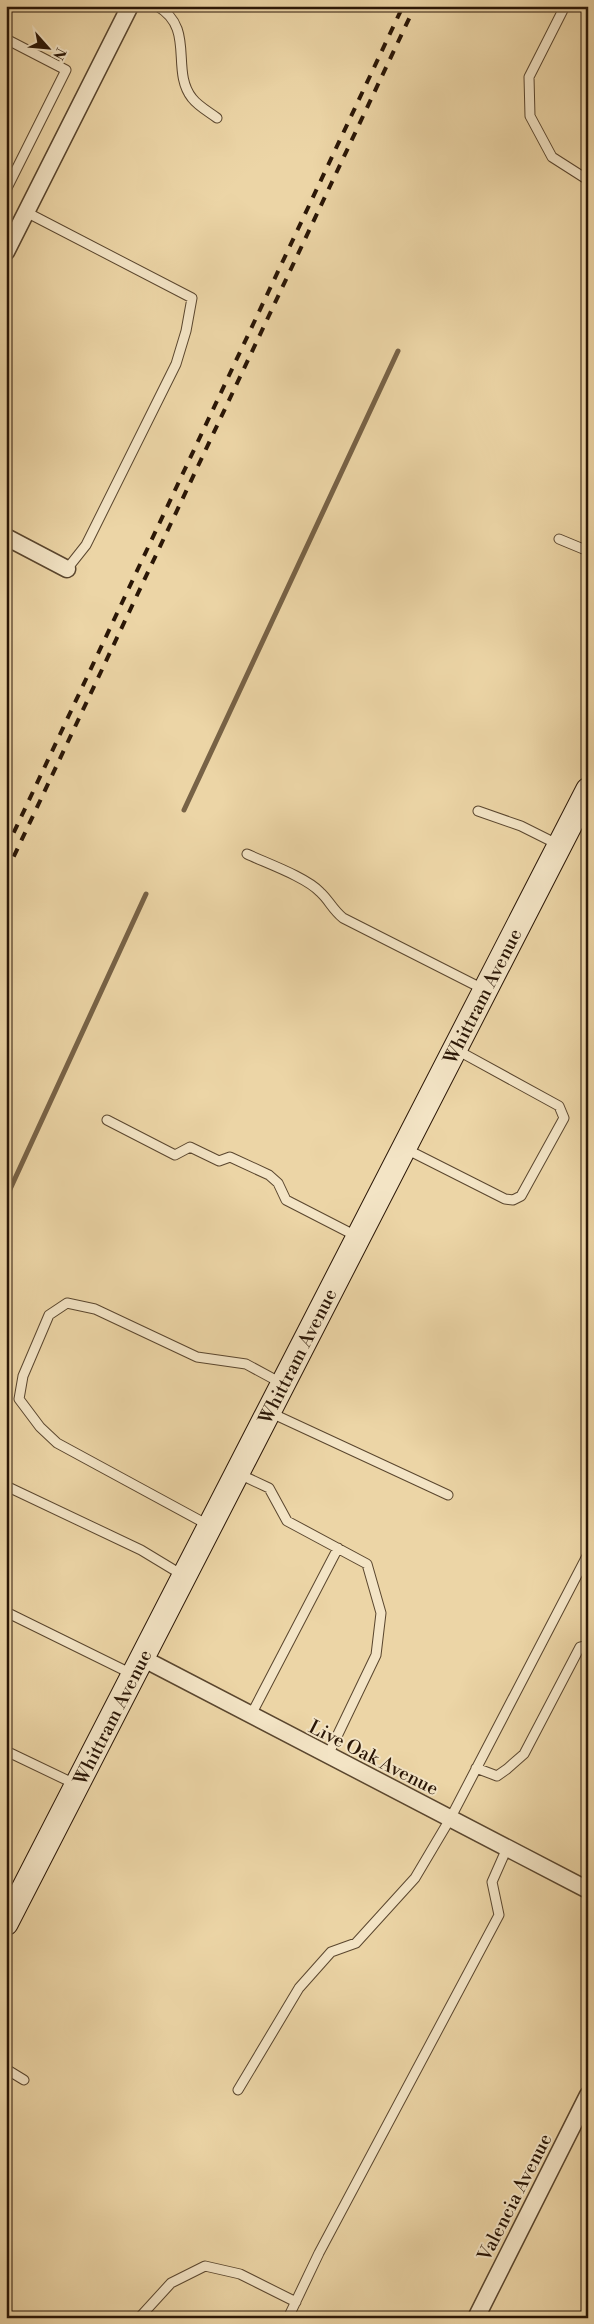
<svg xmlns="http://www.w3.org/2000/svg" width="594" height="2324" viewBox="0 0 594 2324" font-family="'Libre Bodoni',serif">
	<rect width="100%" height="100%" fill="#ecd5a6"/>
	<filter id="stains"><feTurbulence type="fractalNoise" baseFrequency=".004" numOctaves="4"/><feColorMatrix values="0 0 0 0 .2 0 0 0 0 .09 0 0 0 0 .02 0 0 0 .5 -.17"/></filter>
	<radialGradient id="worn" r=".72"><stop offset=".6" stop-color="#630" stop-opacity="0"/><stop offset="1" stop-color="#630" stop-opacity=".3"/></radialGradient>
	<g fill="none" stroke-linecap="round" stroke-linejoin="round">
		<path stroke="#776246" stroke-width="5" d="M184,810L398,351
			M6,1198L146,894"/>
		<g stroke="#5a462e" stroke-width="11">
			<path id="lane" d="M157,6C196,28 170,70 192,98C198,106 209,112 217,118
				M565,6L529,77L530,116L552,157L588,180
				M6,39L66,70L6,190
				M26,212L192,298L186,331L176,364L86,545L67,569
				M559,539L588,551
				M478,811L521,826L559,845
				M247,854C266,863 306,877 320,892C329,900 332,909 343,918L485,990
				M107,1120L175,1155L190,1147L219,1161L230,1157L269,1175L278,1183L286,1200L358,1237
				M406,1149L505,1199L513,1200L521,1196L564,1118L559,1106L455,1049
				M269,1412L448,1495
				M237,1473L269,1488L287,1521L367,1564L381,1613L376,1655L328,1755
				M6,1486L141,1550L184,1576
				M210,1526L57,1443L40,1427L19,1399L23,1376L49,1315L67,1303L95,1309L197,1357L246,1364L283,1384
				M6,1612L134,1675
				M251,1715L338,1548
				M6,1751L77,1785
				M476,1768L497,1776L507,1769L524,1754L580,1647L588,1645
				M6,2069L24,2080
				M238,2090L299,1988L331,1952L356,1943L415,1878L450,1819L588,1554
				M139,2318L171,2283L205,2266L240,2274L296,2302
				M288,2318L319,2253L499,1915L492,1882L507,1848"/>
		</g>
		<g stroke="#5a462e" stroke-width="19">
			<path id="street" d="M6,252L130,6
				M6,537L67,569
				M142,1658L588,1890
				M476,2318L588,2095"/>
		</g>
		<g stroke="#2a1606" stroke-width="26">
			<path id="secondary" d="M6,1923L588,790"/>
		</g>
		<use href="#lane" stroke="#f3e4c5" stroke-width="9"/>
		<use href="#street" stroke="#f3e4c5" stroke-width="16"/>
		<use href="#secondary" stroke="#f3e4c5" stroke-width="24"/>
		<path stroke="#2a1606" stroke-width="4" stroke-dasharray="9 9" stroke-linecap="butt" d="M6,849L403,6
			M6,873L415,6"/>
	</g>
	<g text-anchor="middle" stroke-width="4" stroke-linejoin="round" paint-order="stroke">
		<g font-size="19" fill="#2a1606" stroke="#f3e4c5">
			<text transform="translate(482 996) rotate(-63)" y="7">Whittram Avenue</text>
			<text transform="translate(297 1356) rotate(-63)" y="7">Whittram Avenue</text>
			<text transform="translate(112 1717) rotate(-63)" y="7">Whittram Avenue</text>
			<text transform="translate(374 1757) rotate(27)" y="7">Live Oak Avenue</text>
			<text transform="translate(514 2197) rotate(-63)" y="7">Valencia Avenue</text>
		</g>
	</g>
	<rect width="594" height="2324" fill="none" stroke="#ecd5a6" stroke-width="25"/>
	<rect x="8" y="8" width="579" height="2309" fill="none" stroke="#2a1606" stroke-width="2.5"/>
	<rect x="12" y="12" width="569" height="2299" fill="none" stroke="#2a1606"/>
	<g transform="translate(48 48) rotate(117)" stroke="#f3e4c5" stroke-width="4" paint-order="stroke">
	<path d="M0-4L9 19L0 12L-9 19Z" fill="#2a1606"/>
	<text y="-8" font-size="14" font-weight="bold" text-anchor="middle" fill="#2a1606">N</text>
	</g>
	<rect width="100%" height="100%" filter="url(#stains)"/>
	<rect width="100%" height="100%" fill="url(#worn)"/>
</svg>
